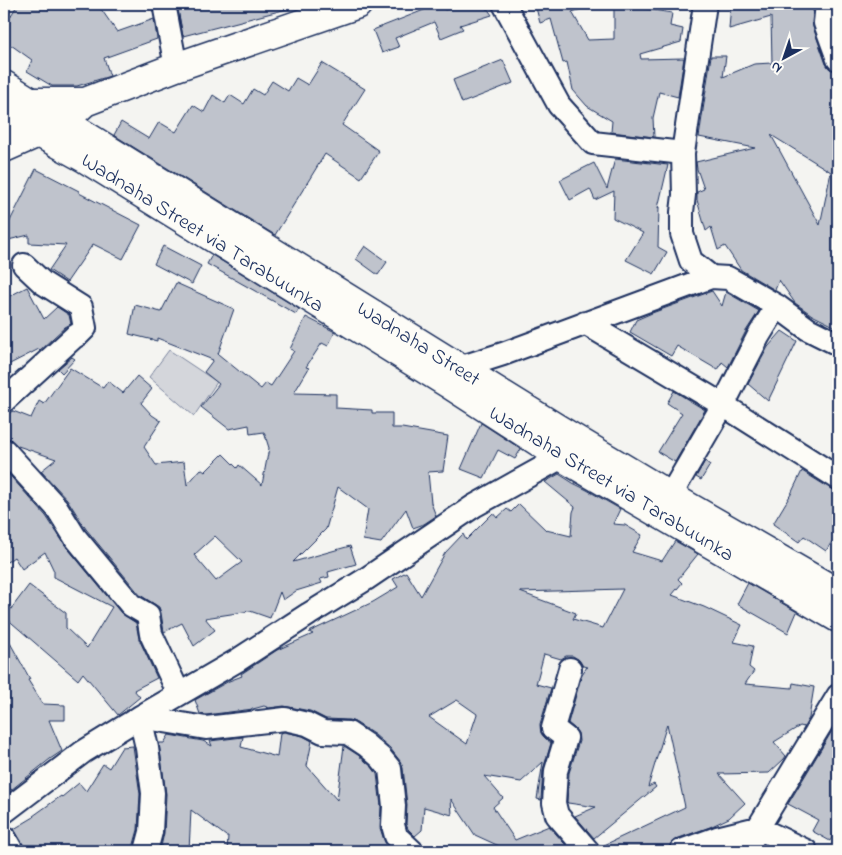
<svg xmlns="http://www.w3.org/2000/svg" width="842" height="855" viewBox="0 0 842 855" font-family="'Indie Flower',sans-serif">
	<rect width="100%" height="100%" fill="#f4f4f1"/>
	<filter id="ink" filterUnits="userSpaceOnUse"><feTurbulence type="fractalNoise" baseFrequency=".02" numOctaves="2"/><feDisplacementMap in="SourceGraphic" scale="10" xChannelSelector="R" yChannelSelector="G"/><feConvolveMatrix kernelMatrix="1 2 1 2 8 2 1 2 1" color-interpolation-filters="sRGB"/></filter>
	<g filter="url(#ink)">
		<path fill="#d4d6db" stroke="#78829c" d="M169,350L217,382L194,416L149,377Z"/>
		<path fill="#bfc3cc" stroke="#1b2f5e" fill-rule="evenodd" d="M18,4H96L100,9H101L117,32L154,19L157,39L104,58L110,76L77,86H52L27,71L32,60L4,40V17H10Z
			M177,4H286L287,9L183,36Z
			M427,4H438L445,10L458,4H484L492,15L460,25L463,29L441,38L434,22L395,38L399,47L382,53L373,30L429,8Z
			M535,4H588V7L572,12L588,40L614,39V4L672,13L670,26L683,29L681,42L640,54L641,59L684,58L678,97L659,92L653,118L654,137L611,132L612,121L587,106L573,90L567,62L563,63L551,19L540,23Z
			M731,4H814L812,22L813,27L826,64L830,69L838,72V328L812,315L795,303L779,280L775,290L741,270L725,246L718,250L711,227L706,231L697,200V192L704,189L697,169L696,162L755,148L699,137L711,56H726L723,77L754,64L772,63L771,17L729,29ZM771,135L831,172L820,225L775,142Z
			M503,60L513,83L462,103L453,80Z
			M322,63L365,89L342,125L379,151L361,178L325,154L275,235L114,135L121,122L149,139L159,122L176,132L193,105L204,112L213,95L225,103L230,95L244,104L253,89L263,95L272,81L288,91L296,78L308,85Z
			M615,159L668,165L658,208L659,207L658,247L667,252L654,274L626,260L643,233L613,218L614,191L595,200L590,189L570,200L560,180L594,163L607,189Z
			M36,169L79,191V193L141,225L123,259L93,244L67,282L49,270L66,245L29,243V235L4,241V233Z
			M163,246L201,266L192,284L154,264Z
			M365,246L387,262L378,275L356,259Z
			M212,255L299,309L296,314L207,264Z
			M176,283L234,309L218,354L261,389L266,383L271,386L294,351L290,349L306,317L335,332L328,346L322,343L306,367L309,368L294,393L336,394V408L372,410V413H392V428H402L448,436L443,471L428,472L431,503L436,516L424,524L413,528L406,509L381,543L363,540L368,509L338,487L326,529L293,562L350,546L356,564L328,572L329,577L320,579L322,583L296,591L283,600L280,592L270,618L250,611L205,618L215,630L194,646L182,623L164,632L161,613L159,607L140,595L86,529L67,499L41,471L56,459L18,446L8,438L4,437V414H7L13,411L31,418L39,401L44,404L70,368L103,388L108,381L123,393L137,376L152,389L141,403L152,415L161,421L144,447L156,465L184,462L187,485L201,469L205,472L223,454L237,468L239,465L262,485L269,448L264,432L250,434L249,425L229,429L201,407L219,384L204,372L213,360L157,338V341L129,334L135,305L161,312ZM215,536L242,562L216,581L194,555Z
			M27,287L44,319L57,307L69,315L71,324L65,327L40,350L39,349L4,367V299Z
			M712,291L722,306L726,292L759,311L746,331L728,367L722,362L718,370L677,346L671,356L630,332L636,320L652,313Z
			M782,331L797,341L768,401L748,384L768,347Z
			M72,357L75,359L62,373L58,369Z
			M674,391L705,410L675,462L658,452L682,413L667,403Z
			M481,423L521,449L515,459L498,450L484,478L461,469Z
			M705,461L710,465L701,480L696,477Z
			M4,469L46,516L65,545L121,613L136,623L139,639L157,678L134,690L140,697L118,715L83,673L78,680L5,617L29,585L66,613V628L87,648L112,607L54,577V571L45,552L22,569L14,557L4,564Z
			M802,471L831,489L838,491V532L826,551L804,536L799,542L773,524L791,494Z
			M559,474L573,483L587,490L620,509L613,524L625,525L642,535L632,552L662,561L675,541L698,554L678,579L682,583L672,595L704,607L742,625L734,642L753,646L749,667L754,671L745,684L792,688L793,683L814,687L809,718L804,727L800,726L774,742L786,756L784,759L769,773L719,774L745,803L729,818L710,827L676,839L671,843L668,851H601L600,847L685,807L667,724L648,787L654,784L656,787L594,838L575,816L596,807L568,803L567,802L569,773L579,741L578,733L574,728L568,723L582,674L587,667L583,666L579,660L573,656H566L561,659L544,654L536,684L551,688L540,725L541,733L545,738L551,743L543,770L541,800L537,799L543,762L521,782L484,776L503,798L493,807L515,840L549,826L571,851H488L499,846L475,835L451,799L452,815L424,807L422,830L415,836L408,829L406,824L407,805L403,768L400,761L390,748L375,735L355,722L349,720L326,719L310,711L284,706L269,708L264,706L253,709L206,715L200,714L195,700L229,681L242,676L241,674L277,650L313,634L309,632L373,602L398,587L393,579L406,572L421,596L445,553L463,534L466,540L493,513L497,518L507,509L511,512L519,504L546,530L571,536L573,512L575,507L545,482ZM623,589L603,628L573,619L576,613L520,592ZM457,700L477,714L467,744L429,717Z
			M748,583L797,612L788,633L737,604Z
			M4,632L30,679L28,680L43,704L65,705V720H49L62,751L50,759L11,790L4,780Z
			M832,731L838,734V826L830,841L812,831L818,820L788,804Z
			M284,732L303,736L312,741L307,766L337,800L344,746L358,755L372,767L377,774L381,806L380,828L384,840L387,846L393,851H227L228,836H226L191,810L189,851H160L164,833L166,794L159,743H164L169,735L203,741L212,746L210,741L243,737L241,747L277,757L280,733Z
			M133,746L140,794L138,830L134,844V851H25L23,844L14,829L34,817L33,816L61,796L62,797L79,783L86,791L103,764L109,768L122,747Z"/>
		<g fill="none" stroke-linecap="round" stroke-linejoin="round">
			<g stroke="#1b2f5e" stroke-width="26">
				<path id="street" d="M164,4L176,67
					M504,4L559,105L593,143L683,153
					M705,4L683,153L684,195L682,212V234L691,261L711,277L728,278L777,306L808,329L838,344
					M827,4L825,23L838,59
					M585,323L723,405L838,478
					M459,368L503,354L711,277
					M4,401L74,337L79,334L85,328L81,307L43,283L24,265
					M4,450L57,508L75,537L131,605L148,615L151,634L179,694
					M670,496L723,405L758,337L777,306
					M570,669L553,728L566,738L556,771L554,803L557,815L588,851
					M4,812L83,752L140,717L238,660L309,614L366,579L474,506L562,457
					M4,837L12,851
					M147,851V847L151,832L153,793L147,748L140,717L206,728L285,719L307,724L323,732L348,733L366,745L381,758L390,769L394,806L393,825L396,836L412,851
					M681,851L717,838L758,828L806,851
					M746,851L758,828L838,696"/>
			</g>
			<g stroke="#1b2f5e" stroke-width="31">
				<path id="secondary" d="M4,85L558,429L670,496L838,593
					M4,111L39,133L86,159L449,384L562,457L838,618"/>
			</g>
			<g stroke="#1b2f5e" stroke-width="31">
				<path id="highway" d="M4,112L32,102H85L176,67L358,4
					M4,148L63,122L85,102"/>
			</g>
			<use href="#street" stroke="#fdfcf7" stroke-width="22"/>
			<use href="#secondary" stroke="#fdfcf7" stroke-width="28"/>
			<use href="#highway" stroke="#fdfcf7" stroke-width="28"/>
		</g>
	</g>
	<g text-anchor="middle" stroke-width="4" stroke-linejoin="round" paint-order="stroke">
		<g font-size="21" fill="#1b2f5e" stroke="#fdfcf7">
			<text transform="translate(203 232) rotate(32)" y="7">Wadnaha Street via Tarabuunka</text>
			<text transform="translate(419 343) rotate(32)" y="7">Wadnaha Street</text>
			<text transform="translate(612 483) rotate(31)" y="7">Wadnaha Street via Tarabuunka</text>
		</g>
	</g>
	<rect width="842" height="855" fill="none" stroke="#fdfcf7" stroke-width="20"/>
	<rect x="10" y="10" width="822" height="835" fill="none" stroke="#1b2f5e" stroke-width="2" filter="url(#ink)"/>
	<g transform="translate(784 58) rotate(220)" stroke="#fdfcf7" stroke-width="4" paint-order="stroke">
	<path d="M0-4L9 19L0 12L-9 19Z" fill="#1b2f5e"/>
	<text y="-8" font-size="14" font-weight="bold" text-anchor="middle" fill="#1b2f5e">N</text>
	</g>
</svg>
